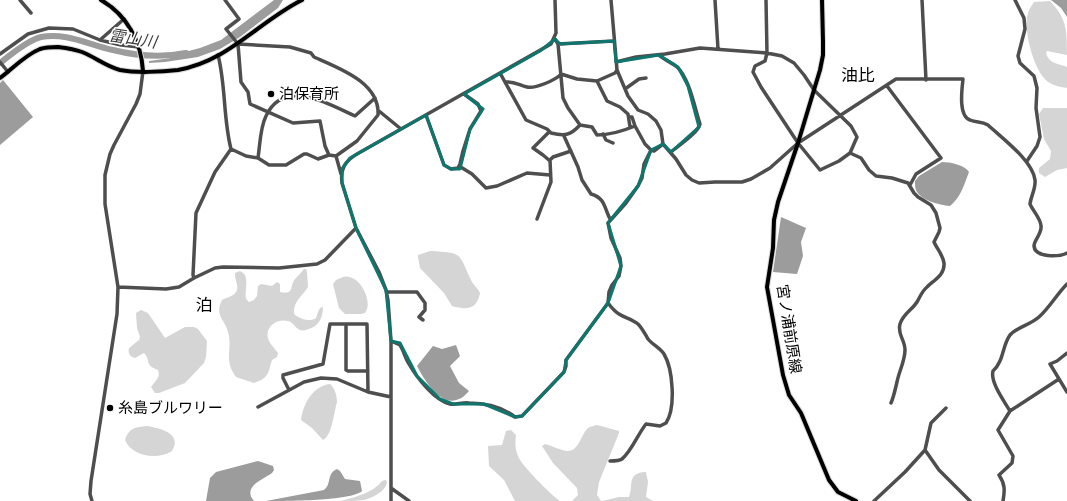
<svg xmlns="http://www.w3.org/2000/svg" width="1067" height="501" viewBox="0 0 1067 501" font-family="Figtree,'Noto Sans JP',sans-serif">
	<rect width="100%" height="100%" fill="#fff"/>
	<path fill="#d5d5d5" d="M1050,1C1067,19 1067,30 1067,55L1047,51L1046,52C1048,64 1058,63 1067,67V88C1059,87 1050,85 1044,78C1033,66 1023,29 1028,13C1029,9 1032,5 1034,2Z
		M1043,108H1067V168L1057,170L1045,177L1039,173V168L1050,159L1051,151L1044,139L1039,114Z
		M430,251C463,253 458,252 471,280C473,285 478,288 480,293C477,310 466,310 452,306L444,293L420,268L418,257V255Z
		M304,269H306L307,272L308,287C302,297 293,301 294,314C298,318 310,323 316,318C317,315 318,311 320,308L323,307C323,317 319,326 309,329C306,330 303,331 300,330C295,328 293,322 288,321C276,318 263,328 269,341C271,345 275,349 278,353L277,357L272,360C268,373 269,378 254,383L236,377C223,360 233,349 228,332C225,319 214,316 222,300C225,298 228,298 231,296C243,290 234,281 235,273L240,271C251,276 244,289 246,299L249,302L254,300L257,296L258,286L261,284L272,286L277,282L280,284V292C295,295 289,287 295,279C298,276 301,273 304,269Z
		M343,277C345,277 347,276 349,277C362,279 373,303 365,313L361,314H345L339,308L333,284L336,280Z
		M141,310L148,313L165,338L185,327H194L198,329L207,341L206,357L204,363L185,383L159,393H155L151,387C155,381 161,377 158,370C144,365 151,360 144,353L135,358C129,356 128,353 129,348L139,340L140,337L137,328L136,313Z
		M330,384C335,388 337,396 337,402C334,412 332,436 323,440L312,428L301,420C303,404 313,386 330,384Z
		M597,425L619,431V433L599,482L597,495L601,501H572L578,495L577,488L553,463L542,446L545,444C552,446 560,450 567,451C579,452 581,434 588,428C591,426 594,426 597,425Z
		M147,426C159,428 183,433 172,451C158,460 132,457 125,440C129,428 135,427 147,426Z
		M511,430L516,435C515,442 515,449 518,456C521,465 551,495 560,501H515L504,480L489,466L488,446L502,445L506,431Z
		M646,472L648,482L646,497L653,501H602L619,497H629C634,485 626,473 646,472Z
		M385,480L387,481C387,491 372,498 364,500C357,501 348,501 341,501C355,497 373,493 382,481Z"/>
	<path fill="#9c9c9c" d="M274,0H283L278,8L240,37L220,49L198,57L165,62L149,63V61L171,58L181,53L200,48L221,40Z
		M1051,0H1067V17L1061,8Z
		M3,80L33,117L0,145V83Z
		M942,162C950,162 965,165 969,172C964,185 961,197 950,206C939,205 920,200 916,190C915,188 915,184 915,181L919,176Z
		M781,217L806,228L801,242L803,256L797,274L773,272Z
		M456,345L460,356L450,366L459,383L469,391C466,394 463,398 459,399C440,408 424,379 417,366L433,346L442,349Z
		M258,461L273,466L274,470L272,473C262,480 242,487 254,501H206L210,478L216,472Z
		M337,469L340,471L345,479L360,481L362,491C351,501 285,501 266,501L324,490C332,484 326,474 337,469Z"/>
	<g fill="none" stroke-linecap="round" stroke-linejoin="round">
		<path stroke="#9c9c9c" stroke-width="6" d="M0,63C10,55 28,40 41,37C66,32 89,45 113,50C137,56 161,58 186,53"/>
		<g stroke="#dbdbdb" stroke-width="6">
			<path id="major" d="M101,0C127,15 141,41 143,71
				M822,0L823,41V55L820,70L798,143L778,202L774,220L773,248L767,287L783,375L789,395L801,413L829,480L838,492L856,501
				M0,78C12,69 25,55 40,49C46,47 52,47 58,47C66,48 74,49 82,52C95,57 105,66 120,70C135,73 162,72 178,70C229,61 258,22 302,0"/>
		</g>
		<path stroke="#4e4e4e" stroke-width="3.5" d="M20,0L31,13
			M225,0L239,19L226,29L238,44L290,47L311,53L314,57C338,68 380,82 378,115L357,141L336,156
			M611,0L617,70L628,96L638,110L648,114L656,121L661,130L663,144L676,159L686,175L692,180L699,183L715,182H742L751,179L770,168L798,143L896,79H963C962,89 958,116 970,120C977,123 981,121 988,125C1002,138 1033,161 1035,180C1036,188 1031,196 1030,204C1033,211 1041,219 1041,226C1042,234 1034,240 1034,246C1035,258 1059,257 1067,253
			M715,0L718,49
			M922,0L926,80
			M1015,0L1024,18L1025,29L1018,56L1020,63L1034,76L1037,88L1036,108L1040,137L1037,146L1027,161
			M555,39L558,44L563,98L568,108L580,125L592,127L597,135C611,135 623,131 635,126L645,144L651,150
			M100,40L124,19
			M238,44L241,82L248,92L250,104L293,123L320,121L325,146L329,155
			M558,44L614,41
			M0,54L28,34L49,28L73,29L100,40L121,45L139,47
			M659,55C664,60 671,62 677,67C689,77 695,109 700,124C698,133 678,146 671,152
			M0,62L8,72
			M616,62L636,57L665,54L700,48L767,53L782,56L794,63L804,75L814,90L851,126L857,137L850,153L839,161L820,170L798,143L761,87L753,72L755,66L765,61L767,53L766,0
			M500,73L526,120L547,129L551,133C564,136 570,136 580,125
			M561,74L577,79L597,81L615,73L617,70
			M597,81L607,101L620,107L628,114L630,127
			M506,82C514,81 519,85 527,87C535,89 556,80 561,74
			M887,86L941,158L916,174L910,185
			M625,89L639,79L646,78
			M379,111L401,129
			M426,115L444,165L451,169L458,168L460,164L463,151L470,129L481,111L478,104L464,94
			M629,117H632L635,126
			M549,132L533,148L543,155L550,161
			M603,134L606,140L613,143
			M564,136L578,167L582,180L591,194C605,198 604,207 610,219
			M231,149L246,156L258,158L269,165H286L304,154H307L318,159L329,155L336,156
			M651,150L654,151L663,144
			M850,153L861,158L869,170L876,176L892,178L908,183L914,193L918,197L931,205L936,213L940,228L939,232L934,242C937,249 943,255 944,263C945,275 934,280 927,287C922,291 920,297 917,302C912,310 903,314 900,324C897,335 905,339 905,350C905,361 899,371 897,382C895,390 894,396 891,403
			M336,156L341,174
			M258,158C260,145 260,128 266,116C284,77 328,104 355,116L375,98
			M459,166L472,174L486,188L497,186L527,173L550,175
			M537,219L551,182L550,160L553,157L571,151
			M194,278L193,275L196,213L215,172L231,149C223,118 226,86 218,55
			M118,287L166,289L179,287L194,278L215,268L223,267L279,268L317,264L325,260L356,228
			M387,292H417L425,303V310L419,317L423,320
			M608,303C611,307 614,311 619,314C625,318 632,319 638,324C642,328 645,334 648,339C653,345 660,348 664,354C673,369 676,408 666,423L660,426L646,424C638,434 631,452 622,459C619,461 614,461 610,461
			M346,324V370L348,371H368
			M391,341L400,345C404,351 405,358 409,364C417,378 435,401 450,404C456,405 463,402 469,403C485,403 502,407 515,417L522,416L564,372L566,366V360L608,303L609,292L612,285L619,276L621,266L620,258L611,238L608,223L626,203L638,186L642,178L644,164L651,150
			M1067,353L1057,361L1050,364L1067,392
			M289,390L283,378V375L323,364L330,324H367L368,392
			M258,407L304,382L321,378L337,379L368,392L391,397
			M1010,411C1004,401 990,382 993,371C1004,361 1002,346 1010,335C1017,327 1030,325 1039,317C1050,307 1057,294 1067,284
			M925,450L939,470L970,501
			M391,488L409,501
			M92,501L90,494L91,481L117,314L118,287L105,204V175L110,154L114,145L136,104L140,94L143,71
			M391,501V341L388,300L386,290L379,272L356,228L342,183C340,169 345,161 357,154L551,44L556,33L555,0
			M874,501L905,472L925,450L931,423L946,408
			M1003,501C1005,490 1005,484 999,475L1012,463L1013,456L998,430L1010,411L1059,379"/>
		<use href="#major" stroke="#000" stroke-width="4"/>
	</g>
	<path fill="none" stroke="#0f766e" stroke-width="3" stroke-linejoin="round" d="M555,39L560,44L614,41L616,62L659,55L678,67L688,86L699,127L671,152L663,144L651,150L638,186L608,223L621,266L608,303L566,360L564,372L522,416L515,417L484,404H453L440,399L417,376L400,343L391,341L386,290L356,228L342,183V169L350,158L426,115L444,165L451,169H460L470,129L483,109L464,94L540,51Z"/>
	<g fill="#000" stroke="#fff" stroke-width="1.5">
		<circle cx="271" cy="94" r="4"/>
		<circle cx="110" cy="408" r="4"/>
	</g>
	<g text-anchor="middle" stroke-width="3" stroke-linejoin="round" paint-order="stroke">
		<g font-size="15" fill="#000" stroke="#fff" text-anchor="start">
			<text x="279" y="99">泊保育所</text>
			<text x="118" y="413">糸島ブルワリー</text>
		</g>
		<g font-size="15" fill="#000" stroke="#fff">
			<text transform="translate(789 329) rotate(81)" y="5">宮ノ浦前原線</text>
		</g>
		<g font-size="16" font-style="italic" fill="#3d3d3d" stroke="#fff">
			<text transform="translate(133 38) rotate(9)" y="6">雷山川</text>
		</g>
		<g font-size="17" fill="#000" stroke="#fff">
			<text x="858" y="81">油比</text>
			<text x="204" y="311">泊</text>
		</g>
	</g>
</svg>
